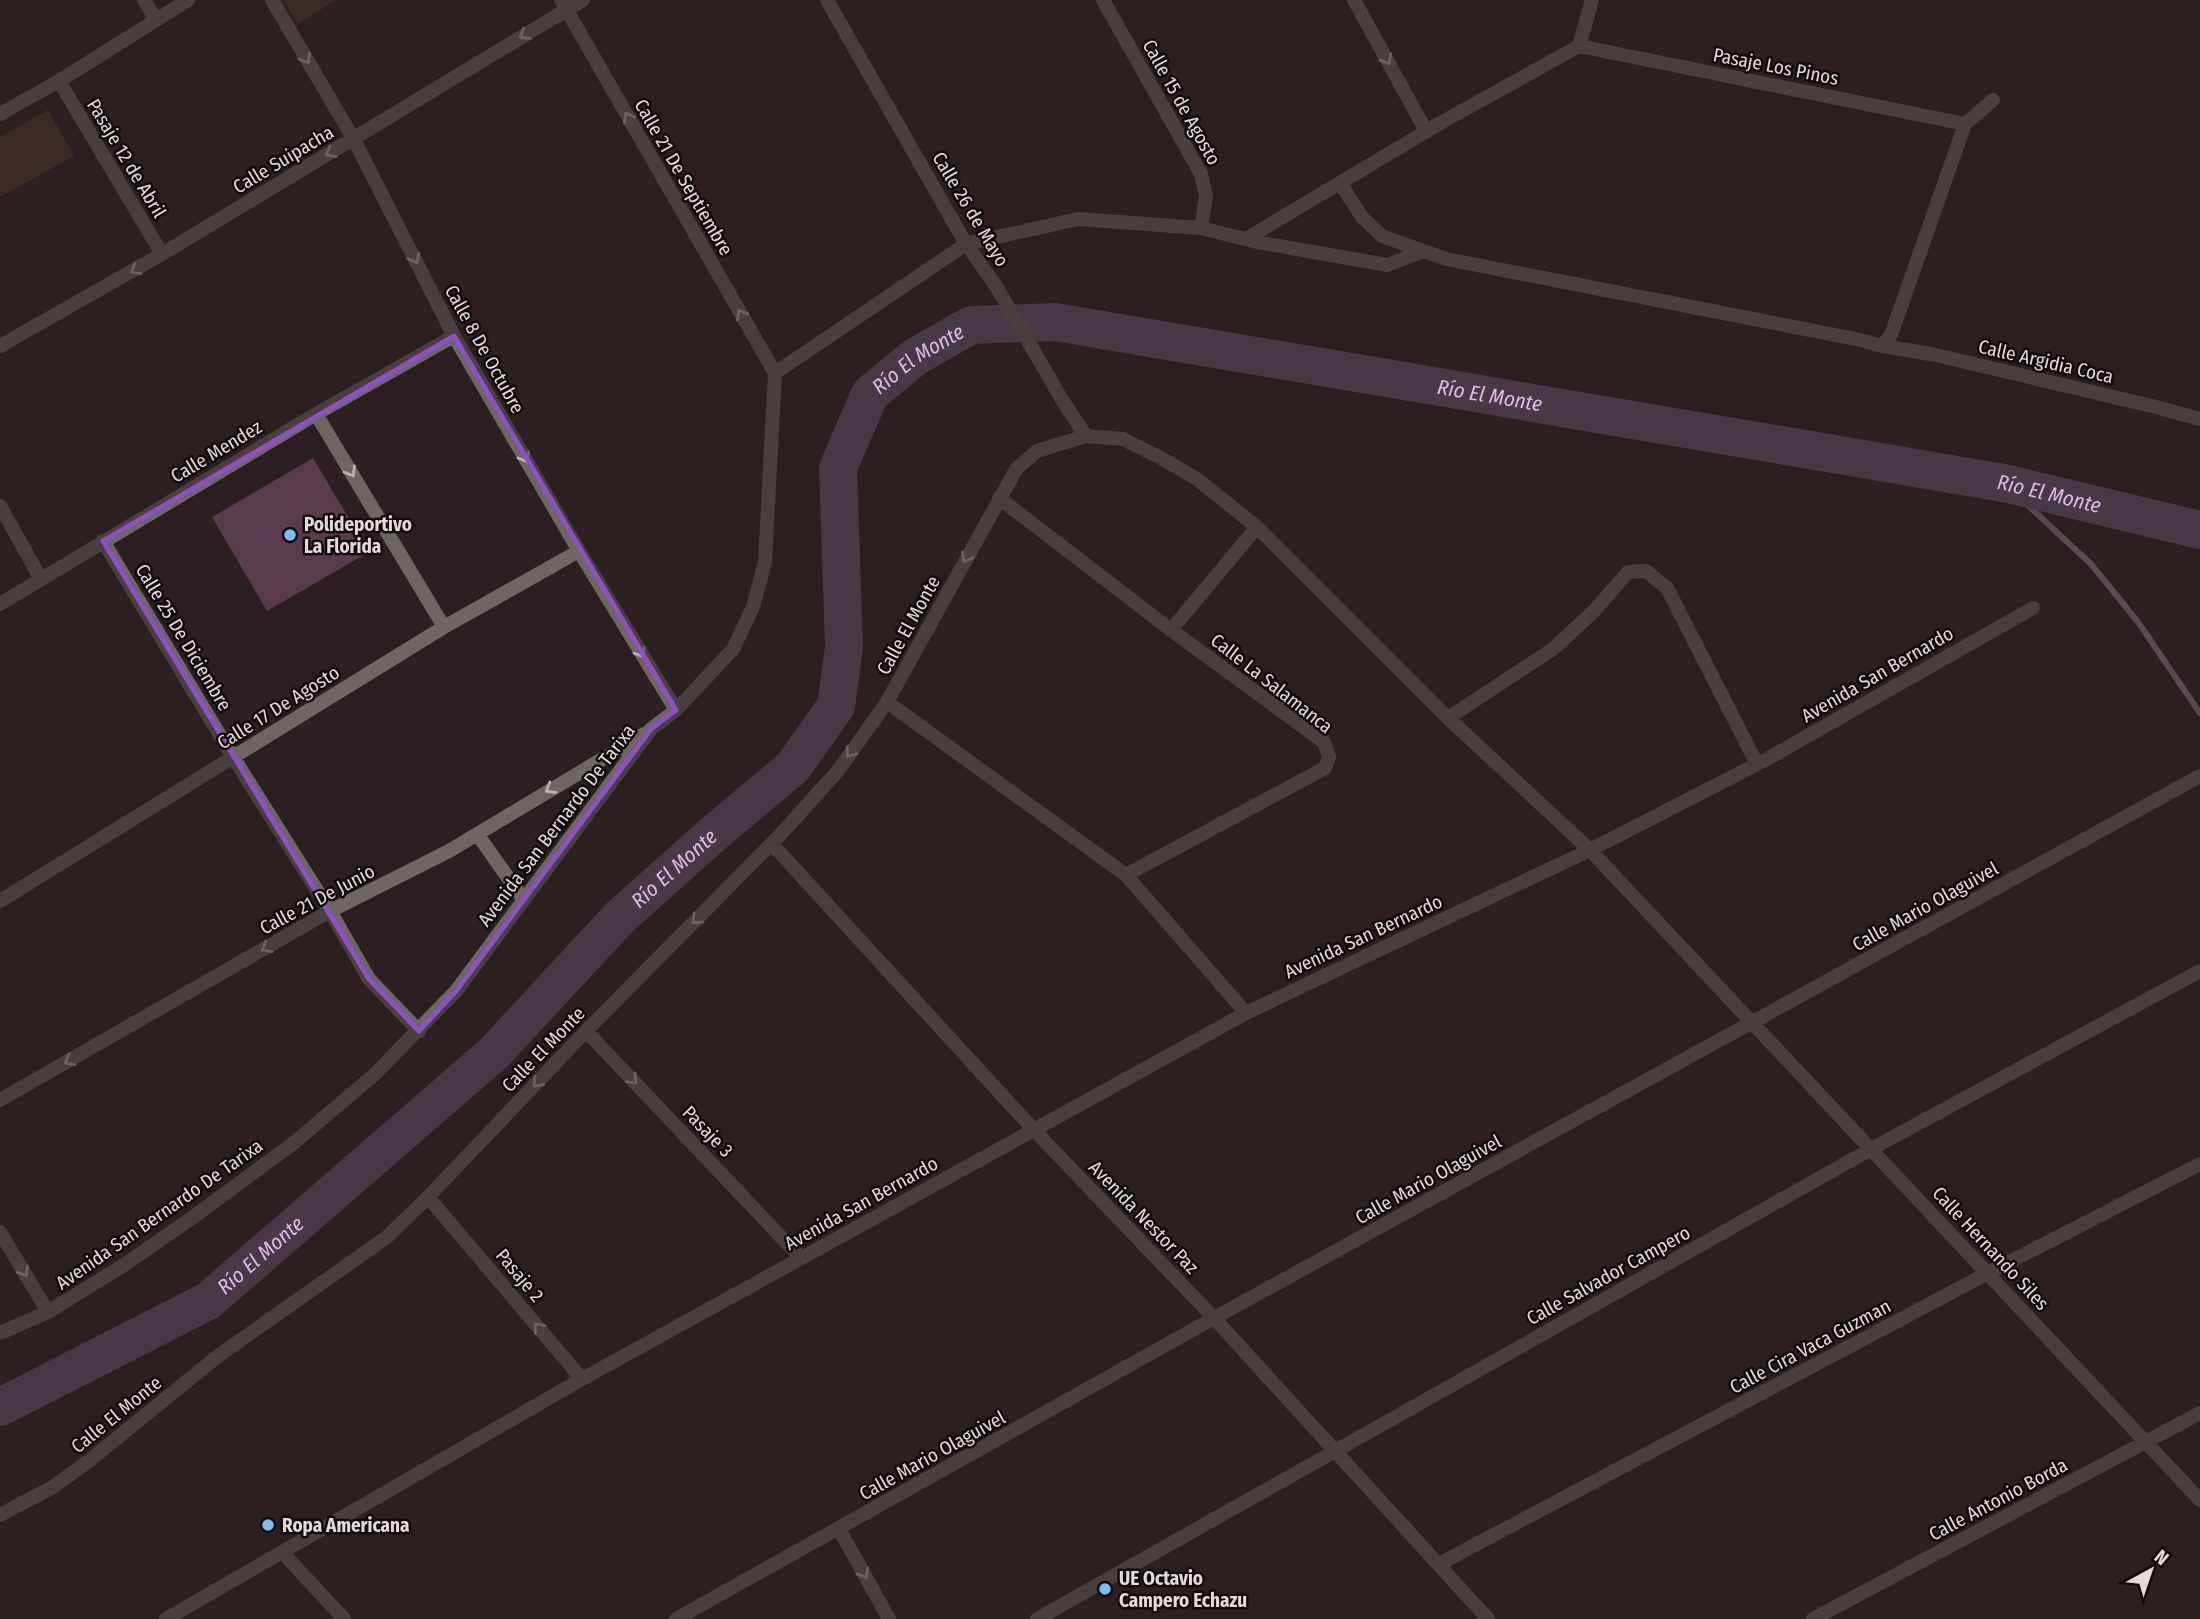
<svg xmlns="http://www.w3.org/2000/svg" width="2200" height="1619" viewBox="0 0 2200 1619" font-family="'Fira Sans Condensed',sans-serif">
	<rect width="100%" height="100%" fill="#2b1f21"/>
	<path fill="#4f3a29" d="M283,0H336L298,24Z
		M48,110L74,156L0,197V137Z"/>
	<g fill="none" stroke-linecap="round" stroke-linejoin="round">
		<path stroke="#907f92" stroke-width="6" d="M2004,483L2091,564L2138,622L2200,713"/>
		<path stroke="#6d5873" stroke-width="38" id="s1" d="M0,1407L208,1301L494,1053L619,918L712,835L793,767L836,706L844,647L838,468L870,394L915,357L971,325L1056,322L2004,483L2200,530"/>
	</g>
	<path fill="#593b4c" d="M313,458L369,552L267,611L212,517Z"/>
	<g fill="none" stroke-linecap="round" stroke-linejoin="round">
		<path stroke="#6d6665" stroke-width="14" d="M144,0L156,20
			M272,0L353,138L454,336L579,551L676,710
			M561,0L775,373
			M1103,0L1201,174L1206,196L1201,228
			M1354,0L1426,131
			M1579,46L1965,124
			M59,81L162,254
			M0,114L59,81L188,0
			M1340,183L1362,217L1382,236L1446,259L1856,339L1882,346L1891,335L1965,124L1993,100
			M1246,239L1442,122L1579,46L1592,0
			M0,346L162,254L583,0
			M1882,346L1936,355L2156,407L2200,419
			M316,414L444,627
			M999,498L1171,630L1324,742L1329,757L1325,768L1126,875
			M0,506L41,579
			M103,541L233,757L330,911L369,979L419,1031
			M0,604L316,414L454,336
			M2033,608L1767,759L1590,850L2200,1500
			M1171,630L1257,527
			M887,702L1126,875L1246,1013
			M1448,718L1553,649L1594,611L1628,572L1646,571L1667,588L1757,764
			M477,834L524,900
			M772,844L1034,1130
			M0,901L444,627L579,551
			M586,1031L801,1258
			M0,1100L330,911L449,851L644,734
			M428,1197L582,1379
			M0,1232L48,1312
			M0,1333L48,1312L124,1265L192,1218L295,1142L375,1074L456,991L651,729L676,710L733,649L753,607L765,562L775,373L966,244L1078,219L1201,228L1257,242L1387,265L1424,251
			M0,1515L53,1487L90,1460L218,1356L387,1237L428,1197L586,1031L779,836L837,772L887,702L1017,468L1037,451L1086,436
			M839,1529L889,1619
			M283,1553L344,1619
			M676,1619L1214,1318L2200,776
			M1037,1619L1871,1149L2200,971
			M1813,1619L2200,1413"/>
		<path stroke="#6d6665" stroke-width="14" d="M1034,1130L1214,1318L1488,1619
			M1439,1564L1988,1273L2200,1164
			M166,1619L582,1379L1246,1013L1590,850L1448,718L1257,527L1197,479L1161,458L1123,439L1086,436L1064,403L996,286L966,244L827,0"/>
	</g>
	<defs><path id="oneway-chevron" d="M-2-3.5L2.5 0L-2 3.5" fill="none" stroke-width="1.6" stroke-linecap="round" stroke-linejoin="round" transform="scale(1.75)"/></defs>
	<g stroke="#bab1b2">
		<use href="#oneway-chevron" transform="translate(524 35) rotate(149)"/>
		<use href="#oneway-chevron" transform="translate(306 59) rotate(60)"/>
		<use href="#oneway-chevron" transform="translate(1387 60) rotate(61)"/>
		<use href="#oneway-chevron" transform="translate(628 117) rotate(-120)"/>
		<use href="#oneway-chevron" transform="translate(330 153) rotate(149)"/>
		<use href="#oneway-chevron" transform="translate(415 259) rotate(63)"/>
		<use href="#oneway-chevron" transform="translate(135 270) rotate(150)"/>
		<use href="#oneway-chevron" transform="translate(741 314) rotate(-120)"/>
		<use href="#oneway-chevron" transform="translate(525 458) rotate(60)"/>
		<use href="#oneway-chevron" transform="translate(351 472) rotate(59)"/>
		<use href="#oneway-chevron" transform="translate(966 558) rotate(119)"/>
		<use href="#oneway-chevron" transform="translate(641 653) rotate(59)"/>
		<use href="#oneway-chevron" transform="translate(850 753) rotate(126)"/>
		<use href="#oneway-chevron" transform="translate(550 789) rotate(149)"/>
		<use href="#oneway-chevron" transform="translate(696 920) rotate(135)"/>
		<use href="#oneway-chevron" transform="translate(266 948) rotate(150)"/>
		<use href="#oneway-chevron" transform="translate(69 1061) rotate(150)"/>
		<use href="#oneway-chevron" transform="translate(633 1080) rotate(46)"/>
		<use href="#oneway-chevron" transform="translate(537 1083) rotate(134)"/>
		<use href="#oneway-chevron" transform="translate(24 1272) rotate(59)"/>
		<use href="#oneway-chevron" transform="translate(538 1327) rotate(-130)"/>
		<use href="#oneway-chevron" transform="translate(864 1574) rotate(61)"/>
	</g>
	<path d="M0 0H2200V1619H0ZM454,336L676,710L651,729L456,991L419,1031L369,979L103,541Z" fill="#2b1f21" fill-opacity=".55" fill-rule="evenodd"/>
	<path fill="none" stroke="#904fc5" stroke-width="5" stroke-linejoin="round" d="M454,336L676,710L651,729L456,991L419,1031L369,979L103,541Z"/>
	<g fill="#76c0f7" stroke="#100b0b" stroke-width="2.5">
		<circle cx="290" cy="535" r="7"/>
		<circle cx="268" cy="1525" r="7"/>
		<circle cx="1105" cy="1589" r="7"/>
	</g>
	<g text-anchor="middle" stroke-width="5" stroke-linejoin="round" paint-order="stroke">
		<g font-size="19" fill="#e3dadb" stroke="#100b0b">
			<text transform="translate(1776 66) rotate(11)" y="7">Pasaje Los Pinos</text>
			<text transform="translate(1182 102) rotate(61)" y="7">Calle 15 de Agosto</text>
			<text transform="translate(127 158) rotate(59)" y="7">Pasaje 12 de Abril</text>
			<text transform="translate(283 159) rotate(-31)" y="7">Calle Suipacha</text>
			<text transform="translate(684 177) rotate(60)" y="7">Calle 21 De Septiembre</text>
			<text transform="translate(971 209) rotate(59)" y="7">Calle 26 de Mayo</text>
			<text transform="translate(485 349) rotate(61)" y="7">Calle 8 De Octubre</text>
			<text transform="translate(2046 361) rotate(13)" y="7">Calle Argidia Coca</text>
			<text transform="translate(216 451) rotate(-31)" y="7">Calle Mendez</text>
			<text transform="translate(908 625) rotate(-61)" y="7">Calle El Monte</text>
			<text transform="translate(184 637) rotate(59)" y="7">Calle 25 De Diciembre</text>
			<text transform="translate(1877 674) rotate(-30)" y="7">Avenida San Bernardo</text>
			<text transform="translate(1272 683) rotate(38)" y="7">Calle La Salamanca</text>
			<text transform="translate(278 707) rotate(-32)" y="7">Calle 17 De Agosto</text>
			<text transform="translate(556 825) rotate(-53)" y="7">Avenida San Bernardo De Tarixa</text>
			<text transform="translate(317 899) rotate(-28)" y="7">Calle 21 De Junio</text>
			<text transform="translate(1925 906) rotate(-29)" y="7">Calle Mario Olaguivel</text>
			<text transform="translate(1363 936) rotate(-25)" y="7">Avenida San Bernardo</text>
			<text transform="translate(543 1049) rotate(-46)" y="7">Calle El Monte</text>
			<text transform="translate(708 1131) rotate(46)" y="7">Pasaje 3</text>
			<text transform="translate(1428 1179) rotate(-29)" y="7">Calle Mario Olaguivel</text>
			<text transform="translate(861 1203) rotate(-29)" y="7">Avenida San Bernardo</text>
			<text transform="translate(159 1214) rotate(-35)" y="7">Avenida San Bernardo De Tarixa</text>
			<text transform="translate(1144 1217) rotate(46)" y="7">Avenida Nestor Paz</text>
			<text transform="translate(1991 1248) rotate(47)" y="7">Calle Hernando Siles</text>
			<text transform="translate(520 1275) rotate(50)" y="7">Pasaje 2</text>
			<text transform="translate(1608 1275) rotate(-29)" y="7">Calle Salvador Campero</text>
			<text transform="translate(1810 1346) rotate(-28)" y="7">Calle Cira Vaca Guzman</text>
			<text transform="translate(116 1414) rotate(-39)" y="7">Calle El Monte</text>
			<text transform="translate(932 1455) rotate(-29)" y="7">Calle Mario Olaguivel</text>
			<text transform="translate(1998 1499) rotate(-28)" y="7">Calle Antonio Borda</text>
		</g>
		<g font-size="19" font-weight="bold" fill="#e3dadb" stroke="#100b0b" text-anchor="start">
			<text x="304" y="531">Polideportivo<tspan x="304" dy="22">La Florida</tspan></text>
			<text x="282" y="1532">Ropa Americana</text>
			<text x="1119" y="1585">UE Octavio<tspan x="1119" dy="22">Campero Echazu</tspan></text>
		</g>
		<g font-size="21" font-style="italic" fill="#e1baec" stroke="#100b0b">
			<text dy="7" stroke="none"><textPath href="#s1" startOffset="1480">Río El Monte</textPath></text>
			<text dy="7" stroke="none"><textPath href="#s1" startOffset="2068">Río El Monte</textPath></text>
			<text dy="7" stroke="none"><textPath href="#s1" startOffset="2636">Río El Monte</textPath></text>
			<text dy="7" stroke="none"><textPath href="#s1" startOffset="870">Río El Monte</textPath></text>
			<text dy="7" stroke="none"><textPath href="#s1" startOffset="303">Río El Monte</textPath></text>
		</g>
	</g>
	<g transform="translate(2151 1570) rotate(40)" stroke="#100b0b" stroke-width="5" paint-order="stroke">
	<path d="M0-5L12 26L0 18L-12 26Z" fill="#e3dadb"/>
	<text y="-10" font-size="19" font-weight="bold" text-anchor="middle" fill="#e3dadb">N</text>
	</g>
</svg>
